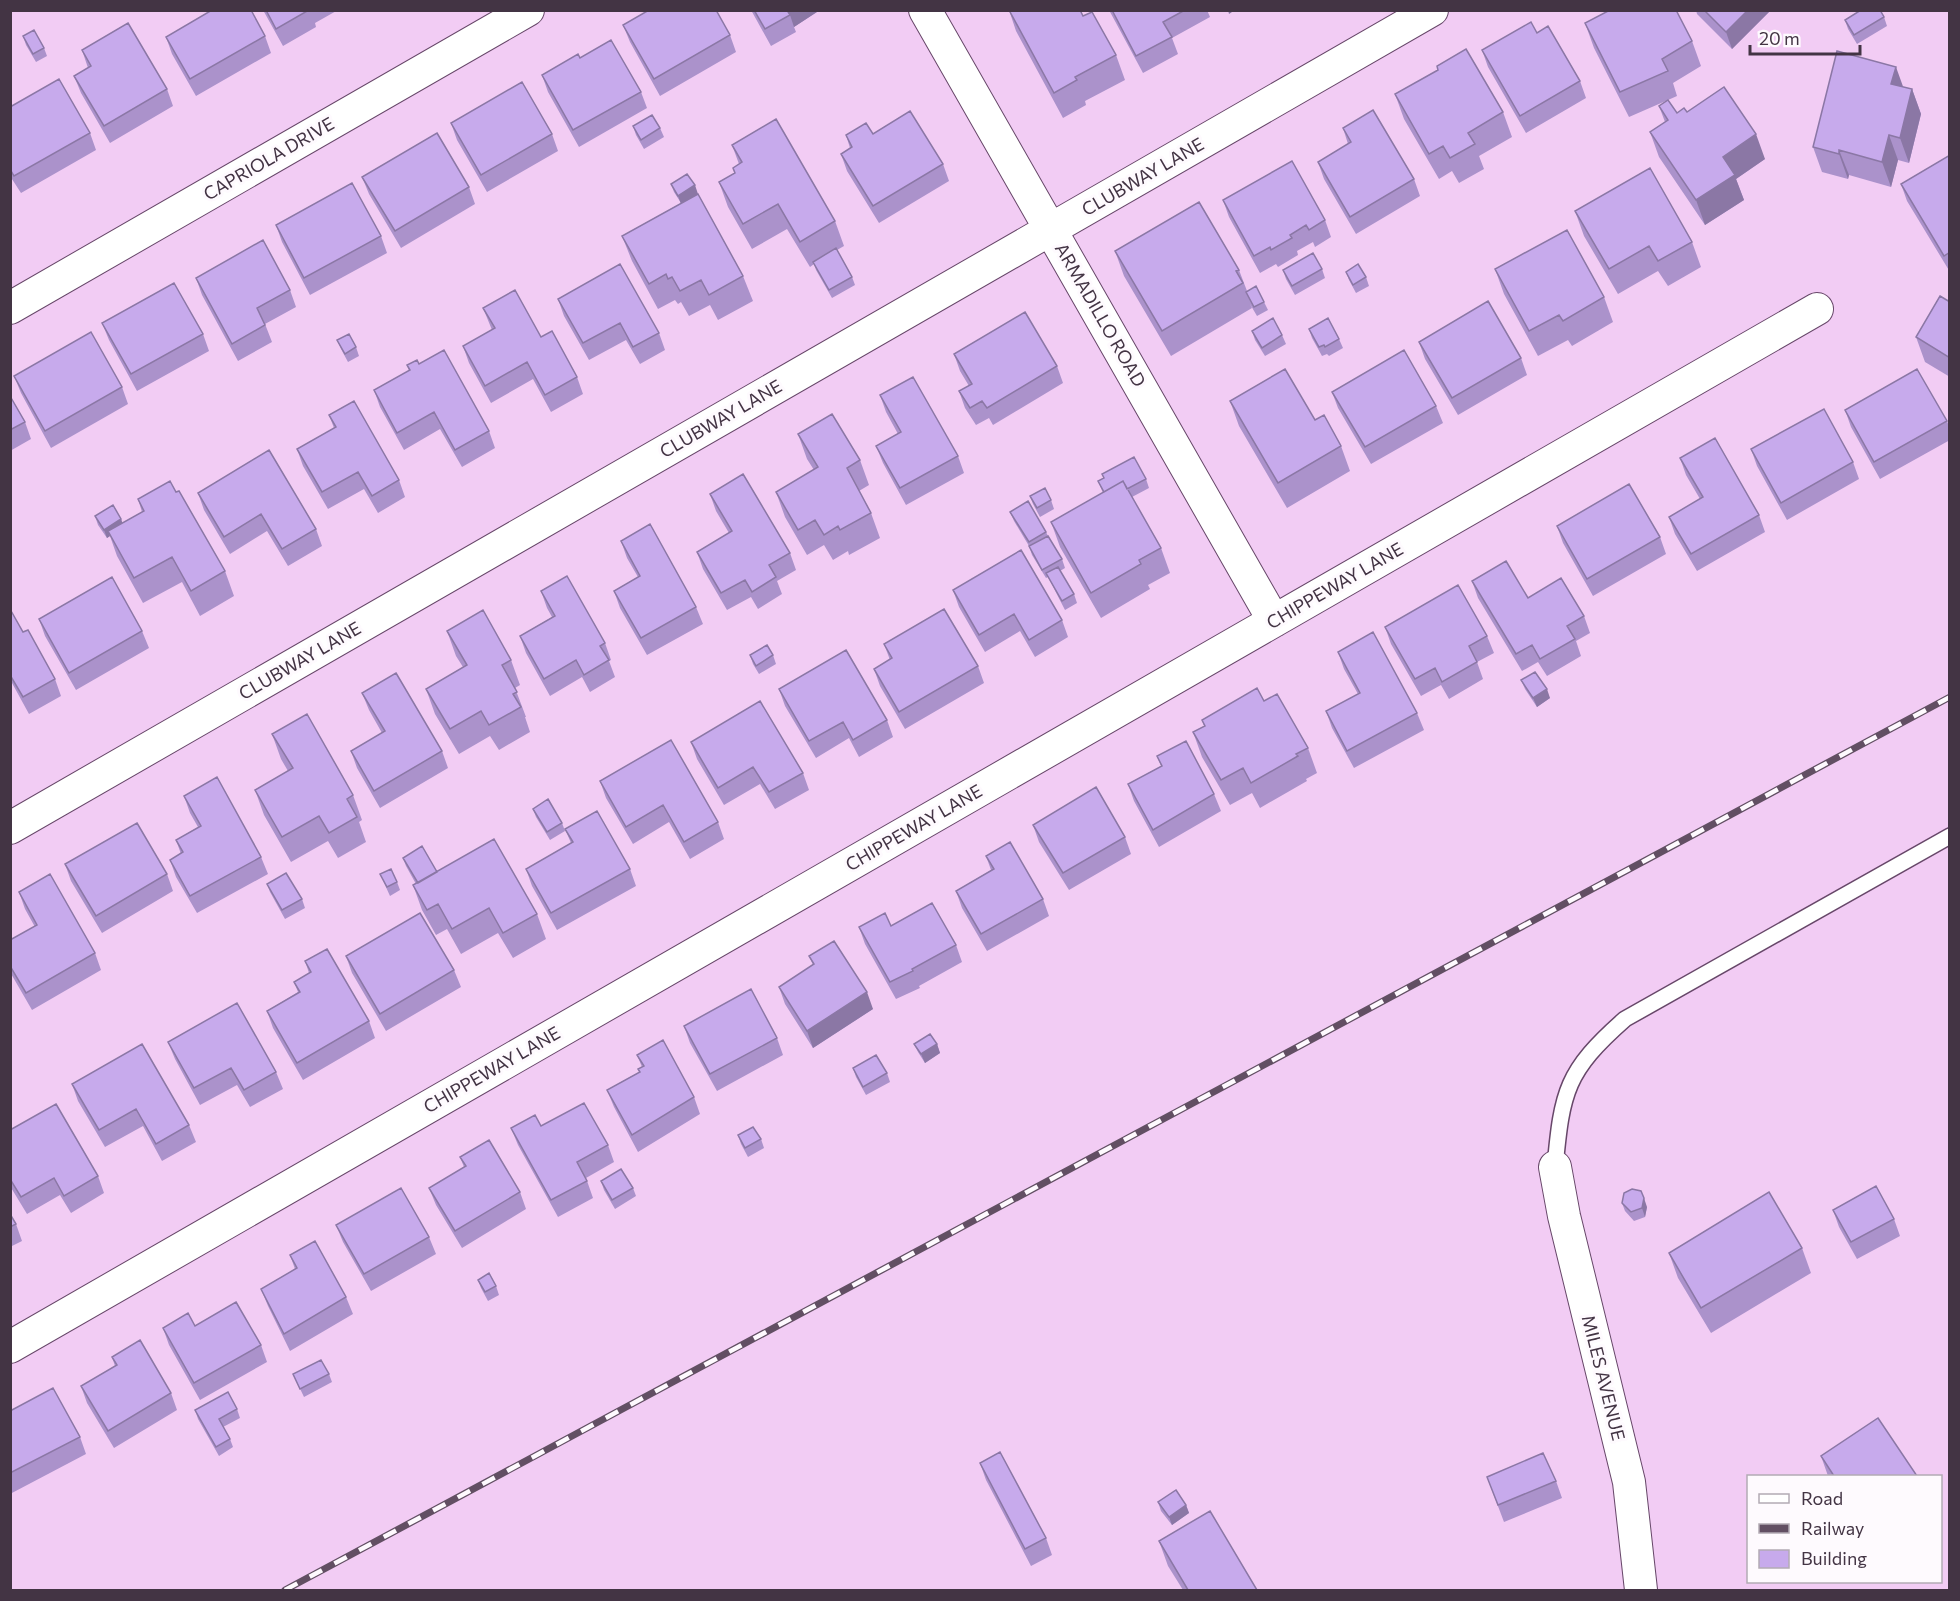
<svg xmlns="http://www.w3.org/2000/svg" width="1960" height="1601" viewBox="0 0 1960 1601" font-family="Commissioner,sans-serif">
	<rect width="100%" height="100%" fill="#f2ccf4"/>
	<g fill="none" stroke-linecap="round" stroke-linejoin="round">
		<g stroke="#674769" stroke-width="18">
			<path id="service" d="M1555,1167C1562,1091 1566,1071 1625,1019L1950,836"/>
		</g>
		<g stroke="#674769" stroke-width="34">
			<path id="minor" d="M925,10L1274,621
				M10,308L528,10
				M10,828L1432,10
				M1555,1167L1564,1216L1629,1482L1641,1590
				M10,1347L1817,309"/>
		</g>
		<use href="#service" stroke="#fff" stroke-width="15"/>
		<use href="#minor" stroke="#fff" stroke-width="32"/>
		<g stroke="#624f63" stroke-width="7">
			<path id="rail" d="M285,1590L1950,697"/>
		</g>
		<use href="#rail" stroke="#fefafe" stroke-width="4.5" stroke-dasharray="14" stroke-linecap="butt"/>
	</g>
	<path fill="#ab92cb" d="M263,10H338L315,23L316,27L283,46Z
		M751,10H820L794,27L796,32L771,46Z
		M1009,10H1080L1083,16L1116,55L1125,80L1085,101L1086,105L1063,118L1016,31Z
		M1109,10H1207L1210,17L1172,38L1178,54L1143,73Z
		M1696,10H1771L1732,49L1697,14Z
		M1884,17L1887,26L1857,44L1848,29L1845,20Z
		M1585,23L1692,41L1701,66L1673,83L1677,96L1668,100L1677,113L1687,112L1765,159L1736,179L1744,200L1705,225L1659,157L1650,132L1665,122L1659,106L1668,100L1629,117L1594,48Z
		M623,25L730,35L736,52L660,96L630,42Z
		M1537,33L1580,81L1586,98L1526,133L1488,67L1482,50Z
		M23,36L44,48L47,56L36,62L26,45Z
		M265,36L271,53L196,96L172,54L166,37Z
		M82,50L167,89L173,106L110,143L81,93L74,76L88,68Z
		M580,58L641,92L647,108L579,147L548,92L542,75Z
		M1437,66L1503,112L1512,137L1479,156L1484,169L1459,183L1452,171L1439,179L1404,119L1395,94L1438,70Z
		M1903,87L1912,89L1921,114L1909,163L1898,160L1891,187L1849,175L1848,179L1822,172L1813,147Z
		M10,107L90,133L96,150L21,193L10,176Z
		M451,123L552,134L558,151L487,192L457,140Z
		M633,126L660,128L664,137L644,149L636,135Z
		M1343,128L1414,179L1420,196L1356,234L1324,179L1318,162L1348,144Z
		M873,134L943,164L949,181L879,223L847,171L841,154L850,148L846,135Z
		M732,145L835,221L844,246L837,250L852,277L855,285L832,298L816,270L814,264L810,267L787,229L752,249L728,207L719,182L735,173L733,168L739,164Z
		M1950,155V272L1907,201L1901,184Z
		M362,177L469,187L475,204L401,248L369,194Z
		M671,184L698,194L743,276L753,301L718,320L710,305L689,316L681,302L678,304L675,300L658,309L632,261L622,236L681,203L674,192Z
		M1223,200L1325,220L1331,237L1315,247L1313,242L1297,251L1298,255L1278,267L1276,264L1260,273L1229,217Z
		M1575,211L1692,242L1701,267L1668,286L1658,271L1618,294L1584,236Z
		M276,225L381,236L387,253L310,295L282,242Z
		M1115,251L1239,270L1247,291L1264,302L1268,310L1257,316L1250,304L1252,308L1171,356L1124,276Z
		M1322,269L1325,278L1295,295L1286,279L1283,270Z
		M1495,269L1604,297L1613,322L1572,346L1568,340L1538,356L1504,294Z
		M1346,272L1366,277L1369,286L1356,293L1349,280Z
		M196,278L290,290L296,307L265,324L272,342L238,361L202,295Z
		M558,299L659,333L665,350L640,364L626,340L589,360L564,316Z
		M1950,302V377L1925,362L1916,337Z
		M483,308L541,337L577,377L583,394L551,412L533,379L491,403L469,363L463,346L492,330Z
		M102,323L203,334L209,351L137,391L109,340Z
		M1309,329L1339,339L1343,348L1329,356L1327,354L1322,356L1312,338Z
		M1252,331L1282,335L1286,344L1265,356L1255,340Z
		M337,340L356,347L359,356L348,362L341,349Z
		M1419,342L1521,358L1527,375L1458,415L1425,359Z
		M954,354L1057,366L1063,383L993,425L989,418L976,425L965,408L959,391L969,386L960,371Z
		M419,364L489,431L495,448L462,467L440,429L404,450L380,407L374,390L409,371L407,365Z
		M14,376L122,387L128,404L51,448L21,393Z
		M1332,392L1436,406L1443,423L1371,464L1338,408Z
		M880,395L958,456L964,473L906,505L883,463L876,446L898,434L886,412Z
		M10,396L25,422L31,439L10,451Z
		M1230,401L1315,420L1341,446L1350,471L1287,508L1239,426Z
		M1845,410L1947,421L1950,429V440L1880,479L1851,427Z
		M329,415L399,480L405,497L378,513L364,489L328,509L303,466L297,449L334,428Z
		M798,434L860,460L869,485L859,491L871,513L880,538L849,555L848,551L833,560L824,545L807,555L785,517L776,492L814,470L807,459Z
		M1751,449L1853,462L1859,479L1787,520L1757,466Z
		M1680,458L1759,515L1765,532L1697,571L1675,534L1669,517L1700,499L1686,475Z
		M1146,479L1149,488L1132,497L1161,548L1170,573L1148,585L1150,589L1101,618L1060,547L1051,522L1103,493L1098,481Z
		M198,493L316,529L322,546L288,566L267,531L230,554L204,510Z
		M710,494L790,553L796,570L777,581L782,594L758,609L751,597L727,610L703,569L697,552L729,533L716,511Z
		M1030,496L1051,500L1054,509L1040,517L1033,504Z
		M138,499L225,571L234,596L200,616L182,582L143,603L117,556L110,536L107,538L98,525L95,516L121,519L122,523L142,512Z
		M1010,512L1046,532L1048,536L1062,559L1065,568L1060,571L1074,594L1077,603L1065,610L1048,577L1046,578L1032,555L1029,546L1014,521Z
		M1557,526L1660,537L1666,554L1593,596L1563,543Z
		M621,541L696,607L703,624L647,655L620,608L614,591L638,577L627,558Z
		M1472,581L1528,598L1584,616L1590,633L1576,641L1581,656L1547,676L1538,662L1522,671L1478,598Z
		M953,590L1062,620L1068,637L1035,657L1020,631L985,652L959,607Z
		M541,591L605,643L611,660L609,661L615,677L590,692L582,677L550,696L526,653L520,636L552,617L547,608Z
		M10,609L23,632L55,679L61,696L29,714L12,683L10,684Z
		M39,619L142,631L149,648L76,690L45,636Z
		M1385,627L1487,636L1494,653L1477,662L1483,679L1449,699L1441,685L1421,696L1391,644Z
		M447,631L511,660L520,685L515,688L526,717H525L530,732L499,750L490,736L459,754L435,714L426,689L463,667L456,656Z
		M884,644L978,666L984,683L905,729L880,686L874,669L890,660Z
		M1338,652L1417,713L1424,730L1354,768L1332,728L1326,711L1358,694L1344,669Z
		M750,655H773L776,664L759,674L753,664Z
		M1521,680L1550,698L1537,707L1525,689Z
		M779,689L887,720L893,737L859,757L849,738L816,758L785,706Z
		M362,693L442,751L448,768L380,808L357,768L351,751L382,733L369,710Z
		M1264,701L1308,748L1317,773L1306,779L1307,781L1260,808L1252,793L1230,805L1202,757L1193,732L1204,726L1202,720Z
		M272,734L353,795L362,820L359,822L366,842L338,858L328,841L291,862L264,815L255,790L288,771L281,759Z
		M691,742L803,773L809,790L775,809L760,784L724,805L697,759Z
		M1157,756L1214,794L1221,811L1159,847L1134,801L1128,784L1161,766Z
		M600,781L718,822L724,839L690,859L669,822L633,844L606,798Z
		M184,796L261,857L268,874L197,913L176,877L170,860L181,854L176,840L198,827L190,813Z
		M533,809L562,823L565,831L550,840L536,817Z
		M1033,825L1125,837L1131,854L1069,890L1039,842Z
		M565,829L630,869L636,886L557,930L532,886L526,869L571,843Z
		M986,856L1043,899L1049,916L987,951L962,908L956,891L991,870Z
		M403,858L537,914L546,939L513,958L498,933L461,954L447,929L436,935L422,910L413,885L416,884L406,866Z
		M65,864L167,874L173,891L102,933L71,881Z
		M380,874L397,882L400,890L390,896Z
		M267,884L302,899L305,908L285,919L270,892Z
		M19,892L95,953L101,970L32,1010L10,972V940L35,927L25,909Z
		M891,926L956,945L962,962L919,986L920,988L896,999L865,944L859,927Z
		M346,956L454,970L461,987L386,1031L352,973Z
		M809,956L873,1009L813,1048L785,1004L779,987L813,965Z
		M305,961L369,1021L375,1038L303,1080L273,1028L267,1011L298,992L294,982L309,973Z
		M684,1026L777,1038L783,1055L717,1091L690,1043Z
		M168,1042L276,1072L283,1089L250,1107L237,1085L200,1105L175,1059Z
		M914,1044H937L940,1053L925,1063L918,1052Z
		M637,1055L694,1097L700,1114L638,1152L614,1107L607,1090L639,1072L638,1069L642,1067Z
		M853,1068L887,1073L890,1082L866,1095L856,1077Z
		M72,1084L189,1125L196,1142L162,1161L143,1126L105,1147L78,1101Z
		M541,1126L608,1145L614,1162L586,1178L593,1198L558,1217L518,1145L511,1128Z
		M10,1130L98,1176L104,1193L71,1213L60,1195L27,1214L10,1186Z
		M738,1135L761,1139L764,1148L748,1157L741,1144Z
		M460,1157L520,1192L526,1209L462,1248L436,1205L429,1188L464,1167Z
		M601,1181L633,1188L636,1196L615,1209L604,1190Z
		M1622,1203L1647,1207L1645,1217L1634,1221L1625,1211Z
		M1833,1210L1894,1219L1900,1236L1857,1259L1839,1227Z
		M10,1214L16,1224L22,1241L10,1247Z
		M336,1225L429,1237L436,1254L371,1291L343,1242Z
		M1802,1248L1811,1273L1711,1333L1678,1278L1669,1253Z
		M290,1255L346,1297L353,1314L290,1351L268,1306L261,1289L295,1269Z
		M478,1280L496,1286L499,1295L488,1301L481,1288Z
		M195,1326L261,1345L267,1362L200,1400L169,1345L163,1328Z
		M112,1357L171,1393L177,1410L114,1448L87,1403L81,1386L115,1366Z
		M293,1374H329L332,1382L304,1397Z
		M237,1409L240,1418L223,1427L230,1439L233,1447L219,1456L198,1419L195,1410Z
		M10,1411L80,1437L86,1454L10,1494Z
		M1821,1456L1917,1476H1828Z
		M980,1463L1046,1538L1052,1555L1031,1566L986,1480Z
		M1487,1477L1556,1481L1562,1498L1504,1522Z
		M1158,1502L1186,1505L1189,1513L1172,1525L1161,1511Z
		M1159,1541L1257,1590H1183L1168,1566Z"/>
	<path fill="#8b77a5" d="M787,10H820L794,27L790,15Z
		M1228,10H1235L1229,14Z
		M1748,10H1771L1732,49L1726,32Z
		M1896,67L1905,92L1891,84Z
		M1912,89L1921,114L1909,163L1900,138Z
		M1756,134L1765,159L1736,179L1744,200L1705,225L1696,200L1723,157Z
		M1889,135L1898,160L1891,187L1882,162Z
		M1839,150L1849,175L1848,179L1839,154Z
		M695,185L698,194L681,204L678,196Z
		M121,519L124,527L108,531L110,536L107,538L104,530Z
		M1547,689L1550,698L1537,707L1533,698Z
		M867,992L873,1009L813,1048L807,1031Z
		M937,1044L940,1053L925,1063L921,1054Z
		M1644,1198L1647,1207L1645,1217L1642,1208Z
		M1186,1505L1189,1513L1172,1525L1169,1517Z"/>
	<path fill="#c7aaec" stroke="#8b77a5" stroke-width="1.5" d="M212,10H251L265,36L190,79L166,37Z
		M266,10H309L276,29Z
		M649,10H716L730,35L654,79L623,25Z
		M754,10H787L790,15L765,29Z
		M1009,10H1080L1083,16L1092,12L1116,55L1075,77L1077,80L1054,93Z
		M1112,10H1185L1163,22L1172,37L1136,56Z
		M1610,10H1676L1692,41L1662,59L1668,71L1620,92L1585,23Z
		M1704,10H1748L1726,32Z
		M1861,10H1880L1884,17L1854,35L1845,20Z
		M1531,22L1537,33L1548,26L1580,81L1520,116L1482,50Z
		M128,23L167,89L104,126L74,76L91,66L82,50Z
		M34,30L44,48L33,54L23,36Z
		M611,40L641,92L573,130L542,75L578,54L580,58Z
		M1466,49L1503,112L1468,133L1475,144L1450,158L1443,146L1429,154L1395,94L1438,70L1437,66Z
		M1837,51L1896,67L1891,84L1912,89L1900,138L1889,135L1882,162L1839,150V154L1813,147Z
		M59,79L90,133L14,176L10,169V107Z
		M522,82L552,134L481,175L451,123Z
		M1724,87L1756,134L1723,157L1735,175L1696,200L1650,132L1668,120L1659,106L1668,100L1677,113L1684,108L1687,112Z
		M1373,110L1414,179L1350,217L1318,162L1351,142L1343,128Z
		M910,111L943,164L873,206L841,154L852,147L846,135L866,123L873,134Z
		M652,115L660,128L641,140L633,126Z
		M776,119L835,221L800,242L778,204L743,224L719,182L735,173L733,168L742,162L732,145Z
		M437,133L469,187L395,231L362,177Z
		M1950,155V252L1944,256L1901,184Z
		M1292,161L1325,220L1309,230L1306,225L1290,235L1292,238L1271,250L1270,247L1254,256L1223,200Z
		M1650,168L1692,242L1658,261L1649,246L1609,269L1575,211Z
		M687,174L695,185L678,196L671,184Z
		M352,183L381,236L304,278L276,225Z
		M698,194L743,276L709,295L701,280L680,291L672,277L668,279L666,274L649,284L622,236Z
		M1199,202L1239,270L1236,271L1243,283L1162,331L1115,251Z
		M1567,230L1604,297L1563,321L1559,315L1529,331L1495,269Z
		M263,240L290,290L257,308L265,325L232,344L196,278Z
		M836,248L852,277L829,290L813,262Z
		M1313,253L1322,269L1292,286L1283,270Z
		M620,264L659,333L633,347L620,323L583,343L558,299Z
		M1358,264L1366,277L1353,285L1346,272Z
		M174,283L203,334L131,374L102,323Z
		M1256,286L1264,302L1254,307L1246,292Z
		M515,290L541,337L552,331L577,377L545,395L527,362L485,386L463,346L495,328L483,308Z
		M1940,296L1950,302V358L1916,337Z
		M1488,301L1521,358L1452,398L1419,342Z
		M1025,312L1057,366L987,408L982,401L970,408L959,391L972,384L954,354Z
		M1273,318L1282,335L1262,348L1252,331Z
		M1328,318L1339,339L1325,347L1324,345L1319,347L1309,329Z
		M91,332L122,387L45,431L14,376Z
		M349,334L356,347L345,354L337,340Z
		M444,350L489,431L455,450L434,412L397,433L374,390L410,370L407,365L417,360L419,364Z
		M1404,350L1436,406L1365,447L1332,392Z
		M1285,369L1315,420L1324,415L1341,446L1278,483L1230,401Z
		M1917,369L1947,421L1874,462L1845,410Z
		M913,377L958,456L900,488L876,446L901,432L880,395Z
		M10,396L25,422L10,430Z
		M354,401L399,480L372,496L358,472L322,492L297,449L336,427L329,415Z
		M1824,409L1853,462L1781,503L1751,449Z
		M832,414L860,460L847,468L871,513L840,530L838,526L824,535L815,520L798,530L776,492L818,467L798,434Z
		M1715,438L1759,515L1691,554L1669,517L1703,497L1680,458Z
		M269,450L316,529L282,549L261,514L224,537L198,493Z
		M1134,457L1146,479L1127,489L1123,481L1104,492L1098,481L1104,478L1102,474Z
		M743,474L790,553L769,565L776,577L752,592L745,580L721,593L697,552L732,531L710,494Z
		M170,481L176,492L179,491L225,571L191,591L172,557L134,578L108,531L144,511L138,499Z
		M1123,481L1161,548L1139,560L1141,564L1091,593L1051,522Z
		M1629,484L1660,537L1587,579L1557,526Z
		M1045,488L1051,500L1037,508L1030,496Z
		M1028,501L1046,532L1029,542L1010,512Z
		M113,505L121,519L104,530L95,516Z
		M650,524L696,607L641,638L614,591L640,576L621,541Z
		M1048,536L1062,559L1042,570L1029,546Z
		M1021,550L1062,620L1029,640L1014,614L979,635L953,590Z
		M1506,561L1528,598L1561,578L1584,616L1567,626L1575,639L1540,659L1532,645L1516,654L1472,581Z
		M1058,567L1074,594L1062,601L1046,573Z
		M567,576L605,643L600,646L609,660L584,675L576,660L544,679L520,636L555,616L541,591Z
		M112,577L142,631L69,673L39,619Z
		M1458,585L1487,636L1469,646L1477,662L1442,682L1435,668L1415,679L1385,627Z
		M10,609L23,632L28,630L55,679L23,697L10,675Z
		M944,609L978,666L899,712L874,669L892,658L884,644Z
		M483,610L511,660L502,665L517,692L513,694L521,707L489,725L481,711L450,729L426,689L467,665L447,631Z
		M1373,632L1417,713L1347,751L1326,711L1360,693L1338,652Z
		M767,645L773,655L756,666L750,655Z
		M846,650L887,720L853,740L843,722L809,741L779,689Z
		M1535,672L1547,689L1533,698L1521,680Z
		M396,673L442,751L374,791L351,751L385,731L362,693Z
		M1257,688L1264,701L1277,694L1308,748L1296,754L1298,756L1251,783L1243,768L1221,780L1193,732L1205,726L1202,720Z
		M760,701L803,773L769,792L753,767L718,788L691,742Z
		M307,714L353,795L347,799L357,817L329,833L319,816L282,837L255,790L293,768L272,734Z
		M671,740L718,822L684,842L663,805L626,827L600,781Z
		M1186,741L1214,794L1153,830L1128,784L1162,766L1157,756Z
		M217,777L261,857L190,896L170,860L183,852L176,840L201,826L184,796Z
		M1096,787L1125,837L1063,873L1033,825Z
		M548,799L562,823L547,832L533,809Z
		M597,811L630,869L551,913L526,869L573,842L565,829Z
		M137,823L167,874L96,916L65,864Z
		M494,839L537,914L503,933L489,908L452,929L438,904L427,910L413,885Z
		M1010,842L1043,899L981,934L956,891L994,869L986,856Z
		M422,846L437,872L418,883L403,858Z
		M391,869L397,882L387,887L380,874Z
		M286,873L302,899L282,910L267,884Z
		M50,874L95,953L26,993L10,966V940L37,925L19,892Z
		M932,903L956,945L912,969L913,971L890,982L859,927L885,913L891,926Z
		M420,913L454,970L380,1014L346,956Z
		M834,941L867,992L807,1031L779,987L814,964L809,956Z
		M327,949L369,1021L297,1063L267,1011L300,992L294,982L311,972L305,961Z
		M751,989L777,1038L710,1074L684,1026Z
		M237,1003L276,1072L244,1090L231,1068L194,1088L168,1042Z
		M930,1034L937,1044L921,1054L914,1044Z
		M663,1040L694,1097L632,1135L607,1090L640,1072L638,1069L644,1066L637,1055Z
		M142,1044L189,1125L156,1144L136,1109L99,1130L72,1084Z
		M876,1055L887,1073L863,1087L853,1068Z
		M584,1103L608,1145L577,1162L587,1181L551,1200L511,1128L535,1115L541,1126Z
		M56,1104L98,1176L64,1196L54,1178L21,1197L10,1179V1130Z
		M753,1127L761,1139L745,1148L738,1135Z
		M489,1140L520,1192L455,1231L429,1188L466,1166L460,1157Z
		M621,1169L633,1188L612,1200L601,1181Z
		M1876,1186L1894,1219L1851,1242L1833,1210Z
		M401,1188L429,1237L364,1274L336,1225Z
		M1632,1189L1641,1191L1644,1198L1642,1208L1631,1212L1622,1203L1624,1193Z
		M1769,1192L1802,1248L1701,1308L1669,1253Z
		M10,1214L16,1224L10,1227Z
		M315,1241L346,1297L284,1334L261,1289L297,1268L290,1255Z
		M489,1273L496,1286L485,1292L478,1280Z
		M236,1302L261,1345L194,1383L163,1328L188,1313L195,1326Z
		M140,1340L171,1393L108,1431L81,1386L117,1365L112,1357Z
		M321,1360L329,1374L300,1389L293,1374Z
		M53,1388L80,1437L10,1473V1411Z
		M228,1392L237,1409L219,1419L230,1439L216,1447L195,1410Z
		M1878,1418L1917,1476H1834L1821,1456Z
		M1000,1452L1046,1538L1025,1549L980,1463Z
		M1543,1453L1556,1481L1498,1505L1487,1477Z
		M1176,1490L1186,1505L1169,1517L1158,1502Z
		M1210,1511L1257,1590H1188L1159,1541Z"/>
	<g text-anchor="middle" stroke-width="6" stroke-linejoin="round" paint-order="stroke">
		<g font-size="18" fill="#433444" stroke="#fefafe">
			<text transform="translate(269 159) rotate(-30)" y="6">CAPRIOLA DRIVE</text>
			<text transform="translate(1143 177) rotate(-30)" y="6">CLUBWAY LANE</text>
			<text transform="translate(1100 315) rotate(60)" y="6">ARMADILLO ROAD</text>
			<text transform="translate(721 419) rotate(-30)" y="6">CLUBWAY LANE</text>
			<text transform="translate(1335 586) rotate(-30)" y="6">CHIPPEWAY LANE</text>
			<text transform="translate(300 661) rotate(-30)" y="6">CLUBWAY LANE</text>
			<text transform="translate(914 828) rotate(-30)" y="6">CHIPPEWAY LANE</text>
			<text transform="translate(492 1070) rotate(-30)" y="6">CHIPPEWAY LANE</text>
			<text transform="translate(1603 1378) rotate(76)" y="6">MILES AVENUE</text>
		</g>
	</g>
	<rect width="1960" height="1601" fill="none" stroke="#433444" stroke-width="24"/>
	<rect x="1747" y="1475" width="195" height="108" fill="#fefafe" stroke="#b3abb4" stroke-width="1.5"/>
	<rect x="1759" y="1494" width="30" height="9" fill="#ffffff" stroke="#b3abb4" stroke-width="1.5"/>
	<text x="1801" y="1505" font-size="18" fill="#433444">Road</text>
	<rect x="1759" y="1524" width="30" height="9" fill="#624f63" stroke="#b3abb4" stroke-width="1.5"/>
	<text x="1801" y="1535" font-size="18" fill="#433444">Railway</text>
	<rect x="1759" y="1550" width="30" height="18" fill="#c7aaec" stroke="#b3abb4" stroke-width="1.5"/>
	<text x="1801" y="1565" font-size="18" fill="#433444">Building</text>
	<path d="M1750 45v9h110v-9" fill="none" stroke="#433444" stroke-width="3"/>
	<text x="1759" y="45" font-size="18" fill="#433444" stroke="#fefafe" stroke-width="4.5" paint-order="stroke">20 m</text>
</svg>
